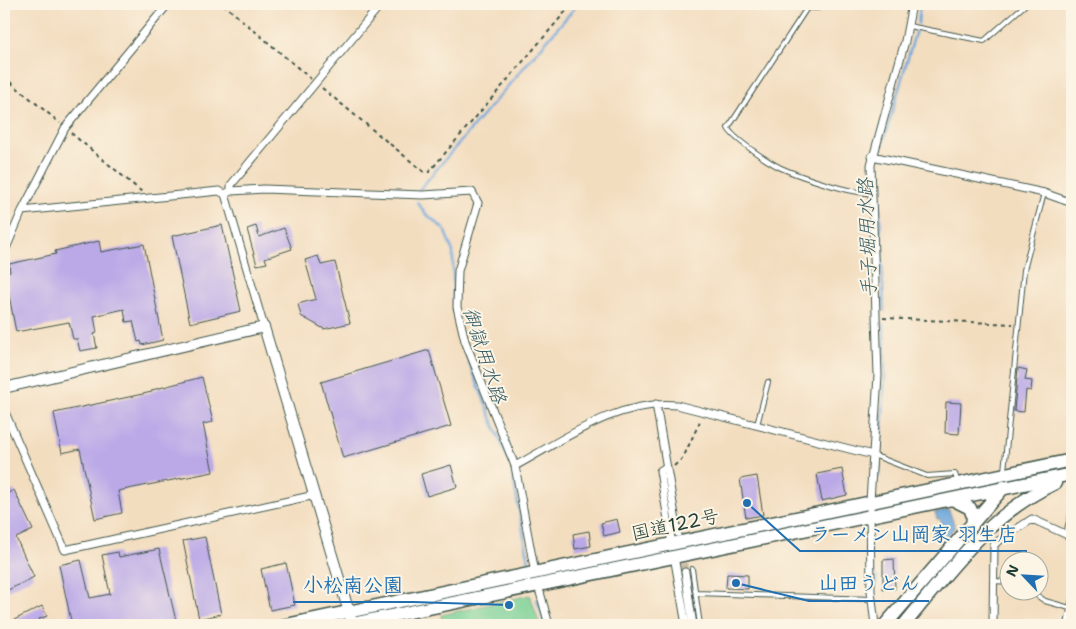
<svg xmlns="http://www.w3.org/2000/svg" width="1076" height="629" viewBox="0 0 1076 629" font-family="'Shantell Sans','Klee One',sans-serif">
	<rect width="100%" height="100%" fill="#fcf5e5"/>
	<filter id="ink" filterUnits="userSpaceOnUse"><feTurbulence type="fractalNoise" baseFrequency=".02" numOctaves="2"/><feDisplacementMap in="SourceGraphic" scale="10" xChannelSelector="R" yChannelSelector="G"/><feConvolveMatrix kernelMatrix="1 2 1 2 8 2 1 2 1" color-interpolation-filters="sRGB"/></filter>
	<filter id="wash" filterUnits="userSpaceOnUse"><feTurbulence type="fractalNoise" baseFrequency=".0096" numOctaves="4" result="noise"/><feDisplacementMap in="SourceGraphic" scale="20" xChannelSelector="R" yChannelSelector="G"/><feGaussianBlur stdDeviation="1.12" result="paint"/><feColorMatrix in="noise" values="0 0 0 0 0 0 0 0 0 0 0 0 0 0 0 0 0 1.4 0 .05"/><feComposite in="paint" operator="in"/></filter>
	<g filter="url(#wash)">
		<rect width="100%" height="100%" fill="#f3ddbf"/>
		<path fill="#7ad095" stroke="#4c8664" d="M530,595L540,625H444L441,615Z"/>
		<path fill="#6ca6dc" stroke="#467288" d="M949,510L955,527L941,543V519H937L935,512Z"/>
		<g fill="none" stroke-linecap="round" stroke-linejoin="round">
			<path stroke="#6ca6dc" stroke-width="2.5" d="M918,24L920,4
				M881,150L916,30
				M878,164L884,311
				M419,190L578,4
				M417,202L426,214L444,229L453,252V307L461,342L510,465
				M881,450L885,377L884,324
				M512,473L529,562
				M879,476L880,465
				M876,587L877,577
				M537,600L545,625"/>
		</g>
		<g id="blocks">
			<path fill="#baa8e7" d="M222,225L241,311L190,323L172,236Z
				M256,226L259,237L284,228L292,249L265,258L267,263L257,265L247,229Z
				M99,241L101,252L144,244L163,340L142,345L141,341L138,342L133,321L126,322L124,309L94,316L97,333L94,334L97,348L80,351L77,339H73L69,322L16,332L5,274L10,272L9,264L56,254L55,251Z
				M318,256L321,265L335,262L350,323L324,329L301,316L298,304L316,299L305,260Z
				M429,350L451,426L343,458L321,382Z
				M1018,368L1027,370L1025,380L1032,381L1031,391L1026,390L1024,412L1014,411Z
				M202,377L213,422L203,424L213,472L118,491L122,513L95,519L80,449L62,453L54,413L152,392V390Z
				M946,402L961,403L959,434L945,433Z
				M451,465L457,487L427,496L421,474Z
				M842,469L847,495L822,501L817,474Z
				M757,476L763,515L746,518L740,479Z
				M14,490L33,530L16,538L34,577L4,592V495Z
				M617,519L620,532L604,536L601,523Z
				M589,531L591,546L575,549L573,534Z
				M205,537L221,614L199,619L183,541Z
				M159,549L177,625H72L59,565L81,560L90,598L110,594L102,555L118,552L119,557Z
				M894,559L895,589H883V560Z
				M286,563L295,605L270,610L261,569Z
				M727,574L748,575V589L726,588Z
				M42,606L47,616L39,619L42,625H4Z"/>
		</g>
	</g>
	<g filter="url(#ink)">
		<use href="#blocks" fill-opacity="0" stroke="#3f5549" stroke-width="1"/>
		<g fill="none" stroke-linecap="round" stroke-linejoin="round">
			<path stroke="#c9bda3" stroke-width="7" stroke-dasharray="7 3.5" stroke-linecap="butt" d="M682,553L685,572"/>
			<g stroke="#3f5549" stroke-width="6">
				<path id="lane" d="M822,4L818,8H807L728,128C732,138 770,163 781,168C799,176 852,194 871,193
					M909,26L984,41L1026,4
					M757,425L768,382
					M873,455L927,476L955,474L958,483
					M1004,471L1024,270L1044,193
					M1066,533L1072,511
					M692,569L700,625
					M994,581L1008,582
					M1032,592L1045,601L1070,608
					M696,593L872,599
					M1067,625L1072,598"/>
			</g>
			<g stroke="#3f5549" stroke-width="9">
				<path id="street" d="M872,156L1044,193L1072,203
					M231,191V185L381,4
					M225,194L231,191L264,189L423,195L472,192L478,203L458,271L457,307L465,341L515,466
					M22,211L65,128L168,4
					M4,253L22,211L219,191L225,194L264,327
					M656,404L678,533
					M4,410L65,550L315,495
					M666,467L660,471L672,544
					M674,556L686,625
					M685,572L693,625
					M535,573L515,466C565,439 618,399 677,405L873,455
					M538,585L549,625
					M875,625L871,591L870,501L878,375L871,165L905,41L912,4
					M993,625L994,545L997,542L1032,519L1072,537"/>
			</g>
			<g stroke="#3f5549" stroke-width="12">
				<path id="secondary" d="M4,388L264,327L351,619"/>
			</g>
			<g stroke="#3f5549" stroke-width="15">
				<path id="highway" d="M952,499L970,508L973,516L972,526
					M286,625L1072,460
					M347,625L1072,474
					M885,625L1004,487
					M904,625C949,571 989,514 1055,483"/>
			</g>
			<path stroke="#3f5549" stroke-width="2" stroke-dasharray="4 4" stroke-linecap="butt" d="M223,4L311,79
				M4,77L60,123
				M322,88L424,172H429L572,4
				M71,133L142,192
				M883,318L1013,324
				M674,466L683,458L701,419"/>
			<use href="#lane" stroke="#fff" stroke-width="4"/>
			<use href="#street" stroke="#fff" stroke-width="7"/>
			<use href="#secondary" stroke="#fff" stroke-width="10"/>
			<use href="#highway" stroke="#fff" stroke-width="12"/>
		</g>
	</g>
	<g text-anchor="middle" stroke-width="4" stroke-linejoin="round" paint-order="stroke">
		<g font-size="19" fill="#1f3d34" stroke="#fcf5e5">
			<text transform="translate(675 524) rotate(-12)" y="7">国道122号</text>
		</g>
		<g font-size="20" font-style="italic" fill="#365c66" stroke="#fcf5e5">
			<text transform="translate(867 238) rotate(-92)" y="7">手子堀用水路</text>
			<text transform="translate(485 355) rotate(72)" y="7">御獄用水路</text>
		</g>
	</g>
	<path fill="none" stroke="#1f6fb2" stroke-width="2" d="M747 503L800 551H1027M736 583L809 601H929M509 605L413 602H293"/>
	<g fill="#1f6fb2" stroke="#fcf5e5" stroke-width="2">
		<circle cx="747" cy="503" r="5"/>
		<circle cx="736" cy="583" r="5"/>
		<circle cx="509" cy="605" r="5"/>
	</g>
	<g font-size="20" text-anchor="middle" font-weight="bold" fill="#1f6fb2" stroke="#fcf5e5" stroke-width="4" stroke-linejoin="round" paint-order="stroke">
		<text x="914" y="541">ラーメン山岡家 羽生店</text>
		<text x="869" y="590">山田うどん</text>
		<text x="353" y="592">小松南公園</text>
	</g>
	<rect width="1076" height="629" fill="none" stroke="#fcf5e5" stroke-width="20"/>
	<g transform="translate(1024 576) rotate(295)"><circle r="24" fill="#fcf5e5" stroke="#a4ab9e"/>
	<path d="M0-4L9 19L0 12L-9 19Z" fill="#1f6fb2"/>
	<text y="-8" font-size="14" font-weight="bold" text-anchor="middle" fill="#1f3d34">N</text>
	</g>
</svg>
